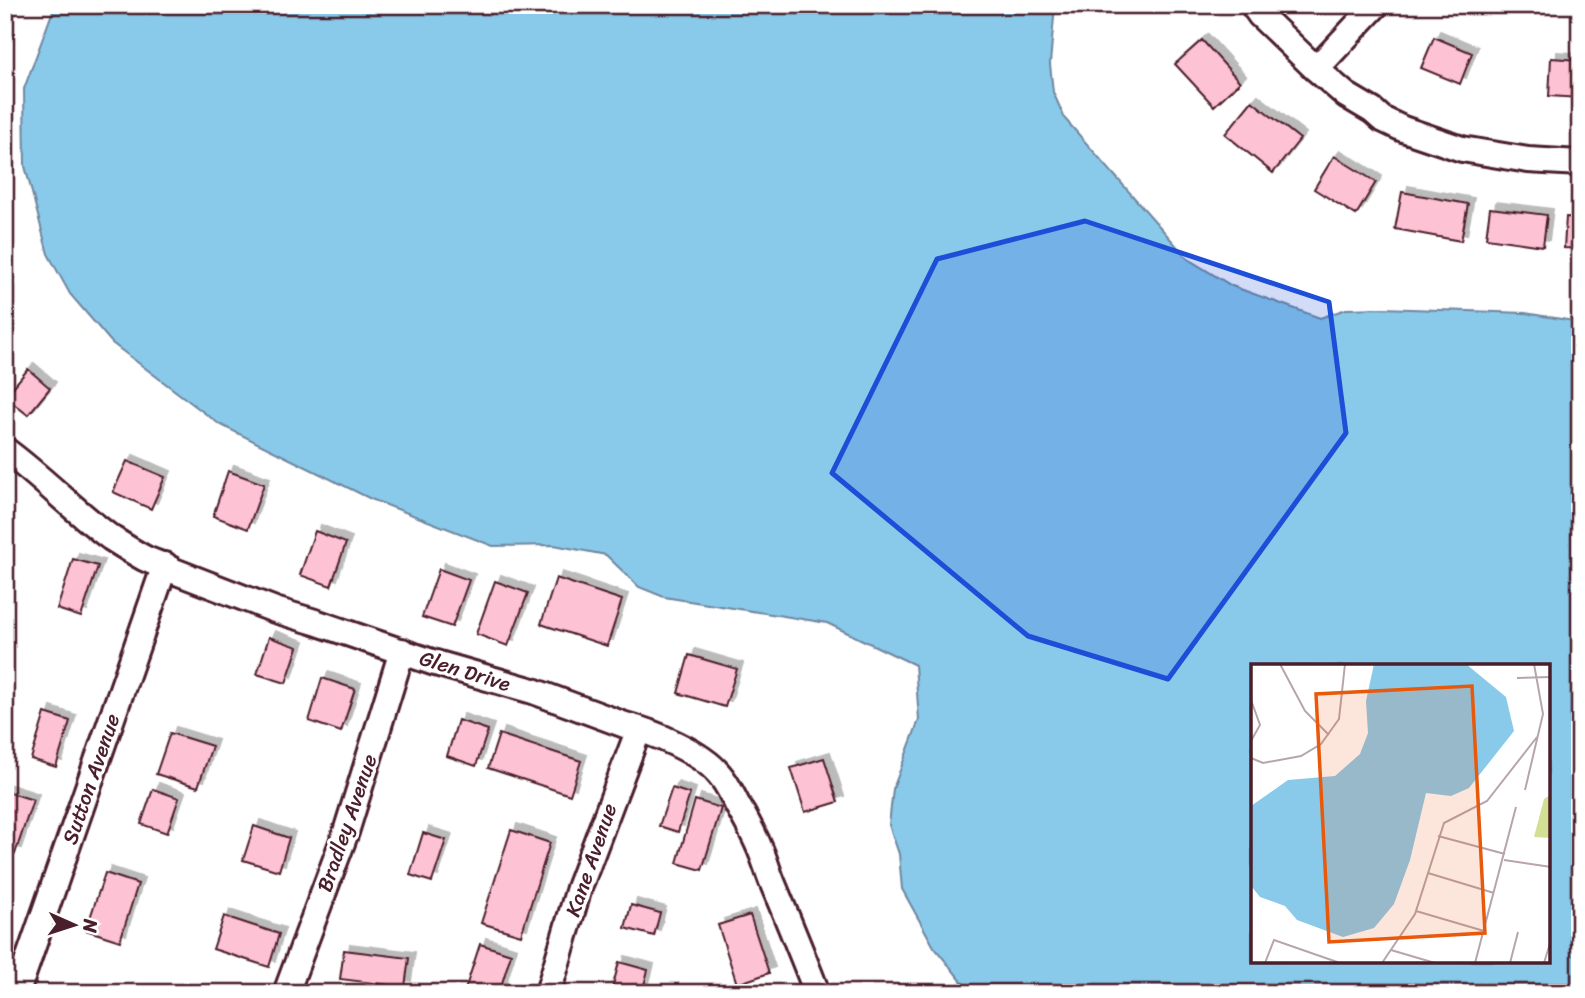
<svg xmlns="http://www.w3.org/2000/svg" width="1585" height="998" viewBox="0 0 1585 998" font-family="Sriracha,sans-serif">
	<defs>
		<filter id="shadow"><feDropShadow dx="6" dy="-6" stdDeviation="0" flood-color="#0004"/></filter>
	</defs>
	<rect width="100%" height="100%" fill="#fff"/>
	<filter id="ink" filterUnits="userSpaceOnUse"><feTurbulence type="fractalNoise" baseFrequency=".0143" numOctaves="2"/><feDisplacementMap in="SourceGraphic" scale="14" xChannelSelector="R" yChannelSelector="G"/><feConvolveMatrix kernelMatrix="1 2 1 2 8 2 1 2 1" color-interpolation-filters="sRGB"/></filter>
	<g filter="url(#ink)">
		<path fill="#89caea" stroke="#70869e" stroke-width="2" fill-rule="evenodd" d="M55,5H1055L1050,64L1053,92L1065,119L1188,259L1232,286L1320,318L1346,309L1382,308L1525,313L1580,322V993H971L934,947L902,889L899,854L889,825L893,789L919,720L915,665L827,623L664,597L639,587L606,555L554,545L493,546L371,499L219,424L112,343L70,294L48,254L25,166L24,89ZM1252,666H1548V961H1252Z"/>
		<path fill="#fdc2d3" stroke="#4a1f2b" stroke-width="2" filter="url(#shadow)" d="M1434,37L1472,53L1460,84L1421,68Z
			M1202,40L1240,82L1214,106L1175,64Z
			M1551,58L1580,60V98L1549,96Z
			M1252,101L1300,139L1273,173L1225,134Z
			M1334,156L1376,182L1356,215L1314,189Z
			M1402,192L1468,204L1461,241L1395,229Z
			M1490,208L1547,215L1543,246L1486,238Z
			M1566,217L1580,218V249L1564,248Z
			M28,369L50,388L28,415L5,397Z
			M127,461L165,477L151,509L113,492Z
			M228,471L264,484L248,529L213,516Z
			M315,531L346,543L331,586L300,575Z
			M73,559L98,566L81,617L57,609Z
			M439,569L469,580L452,627L422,617Z
			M556,578L622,600L607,646L541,624Z
			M495,581L528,593L508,646L476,634Z
			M269,637L298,647L286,683L257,674Z
			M689,655L737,669L725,707L678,693Z
			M322,678L355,689L341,732L309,721Z
			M45,713L70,721L56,767L31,759Z
			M458,720L488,730L476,766L447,756Z
			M170,733L212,746L198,787L156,774Z
			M499,734L581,761L570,795L488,768Z
			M824,758L838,802L805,812L791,768Z
			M672,788L690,794L678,832L659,826Z
			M153,789L179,798L167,833L141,824Z
			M5,791L33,800L15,854L5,851Z
			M695,800L721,808L702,870L677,863Z
			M254,826L289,838L279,871L243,860Z
			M511,830L550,843L521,935L481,923Z
			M423,833L446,840L432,882L410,875Z
			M105,873L138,884L120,941L86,930Z
			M631,905L660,913L654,936L625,928Z
			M750,915L769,973L737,984L718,925Z
			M224,916L279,934L269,967L213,949Z
			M480,944L511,954L499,993H464Z
			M344,950L409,958L405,987L340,979Z
			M619,962L648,970L642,993H611Z"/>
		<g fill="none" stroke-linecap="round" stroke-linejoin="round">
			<g stroke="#4a1f2b" stroke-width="30">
				<path id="minor" d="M1253,5L1260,15L1316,69L1346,95L1373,111L1382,119L1403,129L1462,149L1528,160L1580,163
					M1316,69L1376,5
					M5,450C42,477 74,511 111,538C122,545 133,552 144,558C154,563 165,565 174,571L275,610L315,622L432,662L533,691L625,725C653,732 701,752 719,774C728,784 732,795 738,806C746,820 754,834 760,849C765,860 768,872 773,884C788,920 803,956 817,993
					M17,992L165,565
					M286,993L346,832L402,651
					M548,993L579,888L639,729"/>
			</g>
			<use href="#minor" stroke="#fff" stroke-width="24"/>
		</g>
	</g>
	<path fill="#1d4ed8" fill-opacity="0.2" stroke="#1d4ed8" stroke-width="5" stroke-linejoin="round" d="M1085,221L1329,302L1346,433L1168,679L1028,636L832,473L937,259Z"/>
	<g text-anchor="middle" stroke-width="6" stroke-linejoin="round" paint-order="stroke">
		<g font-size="21" fill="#4a1f2b" stroke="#fff">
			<text transform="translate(465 671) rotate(17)" y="7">Glen Drive</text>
			<text transform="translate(91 779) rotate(-71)" y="7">Sutton Avenue</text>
			<text transform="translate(347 823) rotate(-71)" y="7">Bradley Avenue</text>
			<text transform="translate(591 860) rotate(-71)" y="7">Kane Avenue</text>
		</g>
	</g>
	<g transform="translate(1251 664)">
		<rect width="299" height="299" fill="#fff"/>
		<path d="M299,131V174L283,173L293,135Z" fill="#d3df92"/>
		<path d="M123,0H215L255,33L263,67L218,124L200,132L175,129L159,196L143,240L123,264L92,273L46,256L34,242L9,233L1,223L0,142L37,116L84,112L109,90L117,69L115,37Z" fill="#89caea"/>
		<path fill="none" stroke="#b7a5aa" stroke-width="2" d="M29,0L54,47L78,71M266,14L300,13M0,36L9,61L0,77M0,94L12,99L50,92L70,80L88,55L94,0M274,126L292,50L283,0M187,172L254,190M253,196L300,203M177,209L243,229M165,247L233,267M140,286L184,299M14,299L23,276L89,299M131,299L164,250L193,159L236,137L286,73M224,299L265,143M259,299L267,268M293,299L300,276"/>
		<path fill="#e8590c" fill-opacity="0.15" stroke="#e8590c" stroke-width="3.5" d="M221,22L234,269L78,278L65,30Z"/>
		<rect width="299" height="299" fill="none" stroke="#4a1f2b" stroke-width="3.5"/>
	</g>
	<rect width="1585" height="998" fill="none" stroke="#fff" stroke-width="28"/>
	<rect x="14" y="14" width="1557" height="970" fill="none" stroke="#4a1f2b" stroke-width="2.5" filter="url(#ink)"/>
	<g transform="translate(74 925) rotate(93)" stroke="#ffffff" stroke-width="5" paint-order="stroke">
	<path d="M0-5L12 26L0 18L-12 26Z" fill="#4a1f2b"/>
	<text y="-10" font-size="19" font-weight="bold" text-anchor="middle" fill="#4a1f2b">N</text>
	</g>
</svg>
